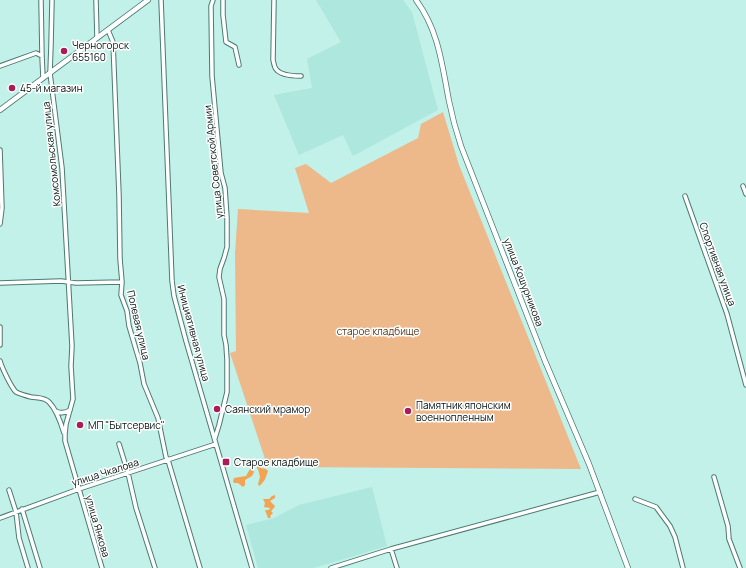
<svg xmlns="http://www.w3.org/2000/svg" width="746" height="568" viewBox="0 0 746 568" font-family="Manrope,sans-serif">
	<rect width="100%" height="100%" fill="#c1f1e8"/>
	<path fill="#ade7dd" d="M316,0H403L412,12L438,110L353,156L343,135L299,155L274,95L312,88L307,59L341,42Z
		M372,487L387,546L314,568H258L246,525L274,518L299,505Z"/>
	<path fill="#edb88a" d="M443,112L459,165L581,469L286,467L267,465L230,353L236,351L235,253L238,209L309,213L295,168L306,164L331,183L418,138L421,124Z"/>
	<path fill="#f3a354" d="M259,465L261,466V468L266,469L268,471C266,477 265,482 259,486L258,484L260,477C259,474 259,470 257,468V466Z
		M250,469H253L254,472L252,476L245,480V485L243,487L238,483H234L233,481L234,478L246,476Z
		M275,495V498L270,501L275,506L274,508L271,511L273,513L270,516L271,518H268L265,510H269L270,508L264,507L265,503L263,499H269L272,496Z"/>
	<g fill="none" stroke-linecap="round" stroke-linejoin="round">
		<g stroke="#4d7972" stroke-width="5.5">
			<path id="minor" d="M41,0L42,56L43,78
				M52,0L51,45L50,73L62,168L72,346L71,366L73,399L66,424L65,434V441L102,568
				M96,0L97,38
				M161,0L172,281L174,296L186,341L252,568
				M213,0L211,6L212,76L221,173L225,188L227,218V247L224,258L220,269L219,277L224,299V335L226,345L227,360V392L219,425L215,438
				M223,0V15L226,42L235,47L239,65
				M274,0L273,60C274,63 274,67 276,69C280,75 294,76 301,76
				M108,30L113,42L119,195L120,259L122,282L121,295L127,311L129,326L140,363L144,384L158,418L166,457L168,460L200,568
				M0,66L36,53L42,56
				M0,150L2,208L0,224
				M743,186L746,194
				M685,196L727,314L746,385
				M0,283L61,281L76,283L122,282
				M0,327V345
				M0,361C2,368 11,387 16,392C20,394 27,396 31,397C37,398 44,397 49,402C57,410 61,423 64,433
				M56,411C61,414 65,413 70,410
				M119,444L128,473L136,508L155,568
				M714,477L728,526L729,539L740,568
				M9,490L16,512L19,538L28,568
				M635,499L656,507L670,526L675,537L683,568
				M22,509L40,568
				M0,518L79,489L216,444
				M391,549L397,568
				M331,568L391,549L600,492"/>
		</g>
		<g stroke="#4d7972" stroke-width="6">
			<path id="major" d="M416,0C439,31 442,65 449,101C452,116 456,131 461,146L545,361L589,464L628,568
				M0,110L148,0"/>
		</g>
		<use href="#minor" stroke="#fff" stroke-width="3.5"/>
		<use href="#major" stroke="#fff" stroke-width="4.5"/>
	</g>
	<g fill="#ab1c57" stroke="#fff" stroke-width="1.5">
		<circle cx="64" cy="51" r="4"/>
		<circle cx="12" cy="88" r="4"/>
		<circle cx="217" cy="409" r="4"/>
		<circle cx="408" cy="411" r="4"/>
		<circle cx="80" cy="425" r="4"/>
		<rect x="222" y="458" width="8" height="8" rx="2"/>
	</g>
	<g text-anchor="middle" stroke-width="3" stroke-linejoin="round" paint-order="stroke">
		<g font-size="10" fill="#01100e" stroke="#fff" text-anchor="start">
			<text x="72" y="49">Черногорск<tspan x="72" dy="12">655160</tspan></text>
			<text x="20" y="92">45-й магазин</text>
			<text x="416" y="409">Памятник японским<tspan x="416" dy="12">военнопленным</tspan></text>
			<text x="225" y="413">Саянский мрамор</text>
			<text x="88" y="429">МП "Бытсервис"</text>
			<text x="234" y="466">Старое кладбище</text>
		</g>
		<g font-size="10" fill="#01100e" stroke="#fff">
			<text transform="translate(51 154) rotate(-96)" y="4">Комсомольская улица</text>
			<text transform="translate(213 162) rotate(-96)" y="4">улица Советской Армии</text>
			<text transform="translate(718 264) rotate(70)" y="4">Спортивная улица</text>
			<text transform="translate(524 282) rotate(69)" y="4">улица Кошурникова</text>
			<text transform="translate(139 325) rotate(77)" y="4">Полевая улица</text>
			<text transform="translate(194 333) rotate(75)" y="4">Инициативная улица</text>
			<text transform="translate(105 472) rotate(-18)" y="4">улица Чкалова</text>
			<text transform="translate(98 526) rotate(74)" y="4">улица Янкова</text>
		</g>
		<g font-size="10" fill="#563515" stroke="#fff">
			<text x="378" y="335">старое кладбище</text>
		</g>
	</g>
</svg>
